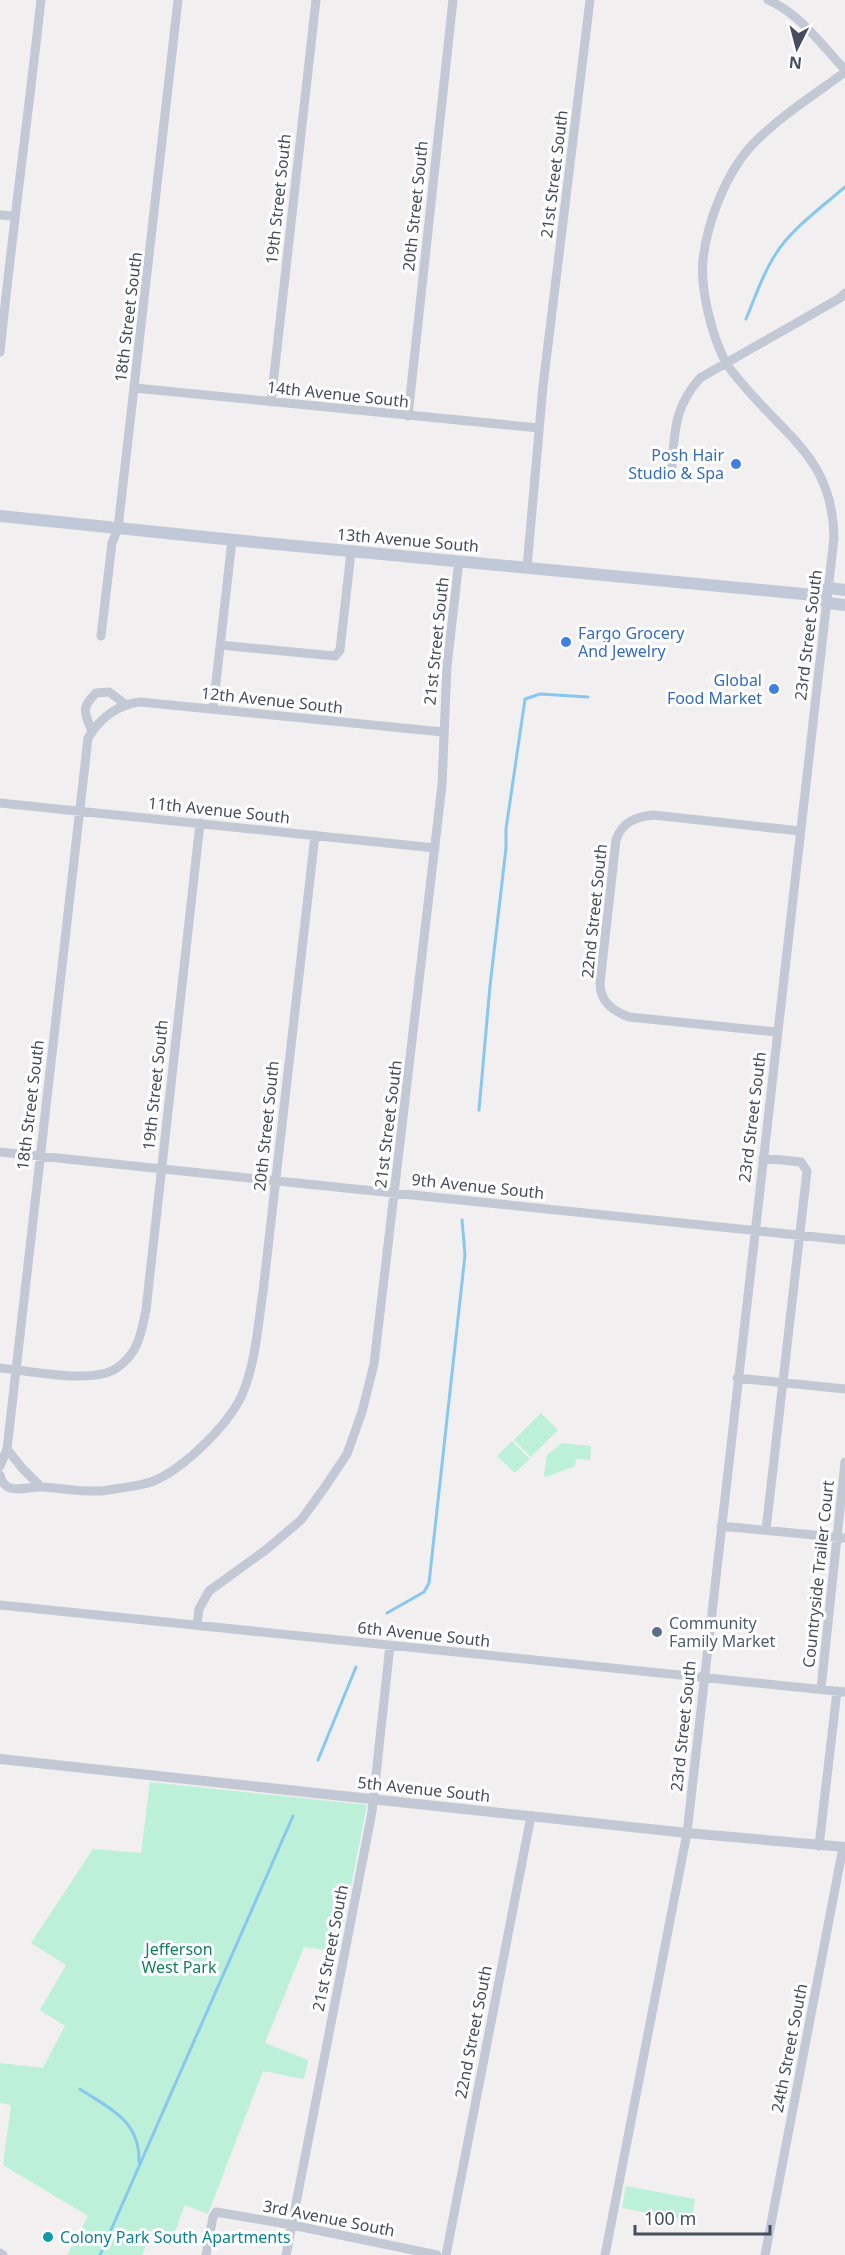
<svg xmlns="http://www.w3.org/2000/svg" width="845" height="2255" viewBox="0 0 845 2255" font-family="'Noto Sans',sans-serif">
	<rect width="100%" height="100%" fill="#f1efef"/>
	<path fill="#bcf0d9" d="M541,1413L558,1430L531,1457L514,1440Z
		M512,1441L530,1459L515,1473L497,1456Z
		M562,1443L591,1446L590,1460L576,1459L575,1466L546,1477L544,1475L547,1455Z
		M150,1782L367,1805L338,1952L304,1947L265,2043L308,2060L304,2079L263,2071L208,2214L185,2205L174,2234L152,2230L142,2255H67L88,2216L3,2165L11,2105L0,2103V2063L43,2068L65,2026L40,2010L66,1965L31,1943L93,1849L141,1853Z
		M626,2186L695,2199L691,2221L622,2208Z"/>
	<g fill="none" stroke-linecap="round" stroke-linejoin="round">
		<path stroke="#88c8ee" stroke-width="3" d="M746,319C755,298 762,275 775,255C790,230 823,206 845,187
			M479,1110L490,986L506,848V829L525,699L540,694L588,697
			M387,1613L424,1592L429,1583L465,1255L462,1220
			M318,1760L356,1667
			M80,2089C110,2109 140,2120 139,2162
			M100,2255L293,1816"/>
		<path stroke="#c2c8d4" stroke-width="9" d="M768,0C800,14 822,45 845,70
			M0,215L14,216
			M0,352C12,234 28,117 41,0
			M135,388L539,428
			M271,402L316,0
			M408,416L453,0
			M671,476C675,436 672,409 700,378L840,298L845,293
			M527,567L543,386L590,0
			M101,636L112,543L118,528L178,0
			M220,645L335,656L340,650L351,552
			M213,709L232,540
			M92,732C85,712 80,709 96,693L109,692L125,704
			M0,803L435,848
			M777,1032L629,1017C613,1011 600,1002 600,983L616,840C622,822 635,817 653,815L800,831
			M0,1152L845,1240
			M763,1158L801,1162L807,1171L766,1530
			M0,1368C31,1371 76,1381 106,1373C117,1370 128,1360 134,1350C141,1338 143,1324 146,1310L200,823
			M737,1378L845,1389
			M0,1466L7,1449
			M0,1475C5,1497 26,1486 42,1487C61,1488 82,1492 101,1491C115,1489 139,1486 151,1482C183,1470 232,1422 244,1390C256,1359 258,1324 263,1292L315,835
			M41,1487L22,1468L7,1449L88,738C100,718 116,705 140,702L443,732
			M721,1526L845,1538
			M0,1605L845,1692
			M197,1625L199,1609L209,1591L267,1549L301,1520L325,1487L347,1454L362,1412L374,1364L442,785L447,666L459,561
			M821,1689L845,1462
			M819,1846L837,1691
			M0,2253L3,2255
			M206,2255L213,2217L216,2212L292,2225L437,2255
			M286,2255L372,1812L390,1645
			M446,2255L531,1816
			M605,2255L687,1833L834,538C833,461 789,439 745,387C738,379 730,370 725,361C712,335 700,290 703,260C707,222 726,173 752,145C779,117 814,95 845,72
			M765,2255L843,1847"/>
		<path stroke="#c2c8d4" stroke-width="10" d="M0,1759L687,1833L845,1847"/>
		<path stroke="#c1c8d8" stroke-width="12" d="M0,516L244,541L814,595L828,603L845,605
			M814,595L829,588L845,590"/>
	</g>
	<g fill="#3f7fe0" stroke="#fff" stroke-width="2">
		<circle cx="736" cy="464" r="6"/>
		<circle cx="566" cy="642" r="6"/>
		<circle cx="774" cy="689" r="6"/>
	</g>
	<circle fill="#5c6f8a" stroke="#fff" stroke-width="2" cx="657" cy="1632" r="6"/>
	<circle fill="#0f9aa8" stroke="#fff" stroke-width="2" cx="48" cy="2237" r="6"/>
	<g text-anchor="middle" stroke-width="6" stroke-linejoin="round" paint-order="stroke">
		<g font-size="16" fill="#464e5d" stroke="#fff">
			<text transform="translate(554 174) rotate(-83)" y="6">21st Street South</text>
			<text transform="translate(278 199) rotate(-84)" y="6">19th Street South</text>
			<text transform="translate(415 206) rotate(-84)" y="6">20th Street South</text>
			<text transform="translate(128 317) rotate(-83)" y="6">18th Street South</text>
			<text transform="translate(338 394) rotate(6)" y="6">14th Avenue South</text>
			<text transform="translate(408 540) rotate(5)" y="6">13th Avenue South</text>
			<text transform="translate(808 635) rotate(-83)" y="6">23rd Street South</text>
			<text transform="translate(436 641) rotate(-84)" y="6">21st Street South</text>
			<text transform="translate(272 700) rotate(6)" y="6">12th Avenue South</text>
			<text transform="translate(219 810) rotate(6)" y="6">11th Avenue South</text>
			<text transform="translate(594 911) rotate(-84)" y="6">22nd Street South</text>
			<text transform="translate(155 1085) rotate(-84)" y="6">19th Street South</text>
			<text transform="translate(30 1105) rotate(-83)" y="6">18th Street South</text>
			<text transform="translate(752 1117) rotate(-83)" y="6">23rd Street South</text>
			<text transform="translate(388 1124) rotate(-83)" y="6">21st Street South</text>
			<text transform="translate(266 1126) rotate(-84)" y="6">20th Street South</text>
			<text transform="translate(478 1186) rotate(6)" y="6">9th Avenue South</text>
			<text transform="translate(818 1574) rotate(-84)" y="6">Countryside Trailer Court</text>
			<text transform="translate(424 1634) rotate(6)" y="6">6th Avenue South</text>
			<text transform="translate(683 1726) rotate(-84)" y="6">23rd Street South</text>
			<text transform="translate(424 1789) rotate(6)" y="6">5th Avenue South</text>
			<text transform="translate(330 1948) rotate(-79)" y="6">21st Street South</text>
			<text transform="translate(473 2032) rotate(-79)" y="6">22nd Street South</text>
			<text transform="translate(789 2048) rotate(-79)" y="6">24th Street South</text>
			<text transform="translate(329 2218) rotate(11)" y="6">3rd Avenue South</text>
		</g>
		<g font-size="16" fill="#366cbe" stroke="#fff" text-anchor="end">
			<text x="724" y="461">Posh Hair<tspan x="724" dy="18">Studio &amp; Spa</tspan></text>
			<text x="578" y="639" text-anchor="start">Fargo Grocery<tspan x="578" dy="18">And Jewelry</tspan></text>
			<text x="762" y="686">Global<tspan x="762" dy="18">Food Market</tspan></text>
		</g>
		<g font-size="16" fill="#4e5e75" stroke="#fff" text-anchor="start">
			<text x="669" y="1629">Community<tspan x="669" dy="18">Family Market</tspan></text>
		</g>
		<g font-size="16" fill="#14815d" stroke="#fff">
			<text x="179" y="1955">Jefferson<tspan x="179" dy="18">West Park</tspan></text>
		</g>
		<g font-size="16" fill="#0d838f" stroke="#fff" text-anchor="start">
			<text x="60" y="2243">Colony Park South Apartments</text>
		</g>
	</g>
	<g transform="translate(797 48) rotate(186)" stroke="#ffffff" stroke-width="4.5" paint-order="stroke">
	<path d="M0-4.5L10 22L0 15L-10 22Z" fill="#464e5d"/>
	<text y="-9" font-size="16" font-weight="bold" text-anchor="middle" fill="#464e5d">N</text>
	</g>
	<path d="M635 2225v9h135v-9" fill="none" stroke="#464e5d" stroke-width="3"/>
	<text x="644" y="2225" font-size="18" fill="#464e5d" stroke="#ffffff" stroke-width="4.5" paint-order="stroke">100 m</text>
</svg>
